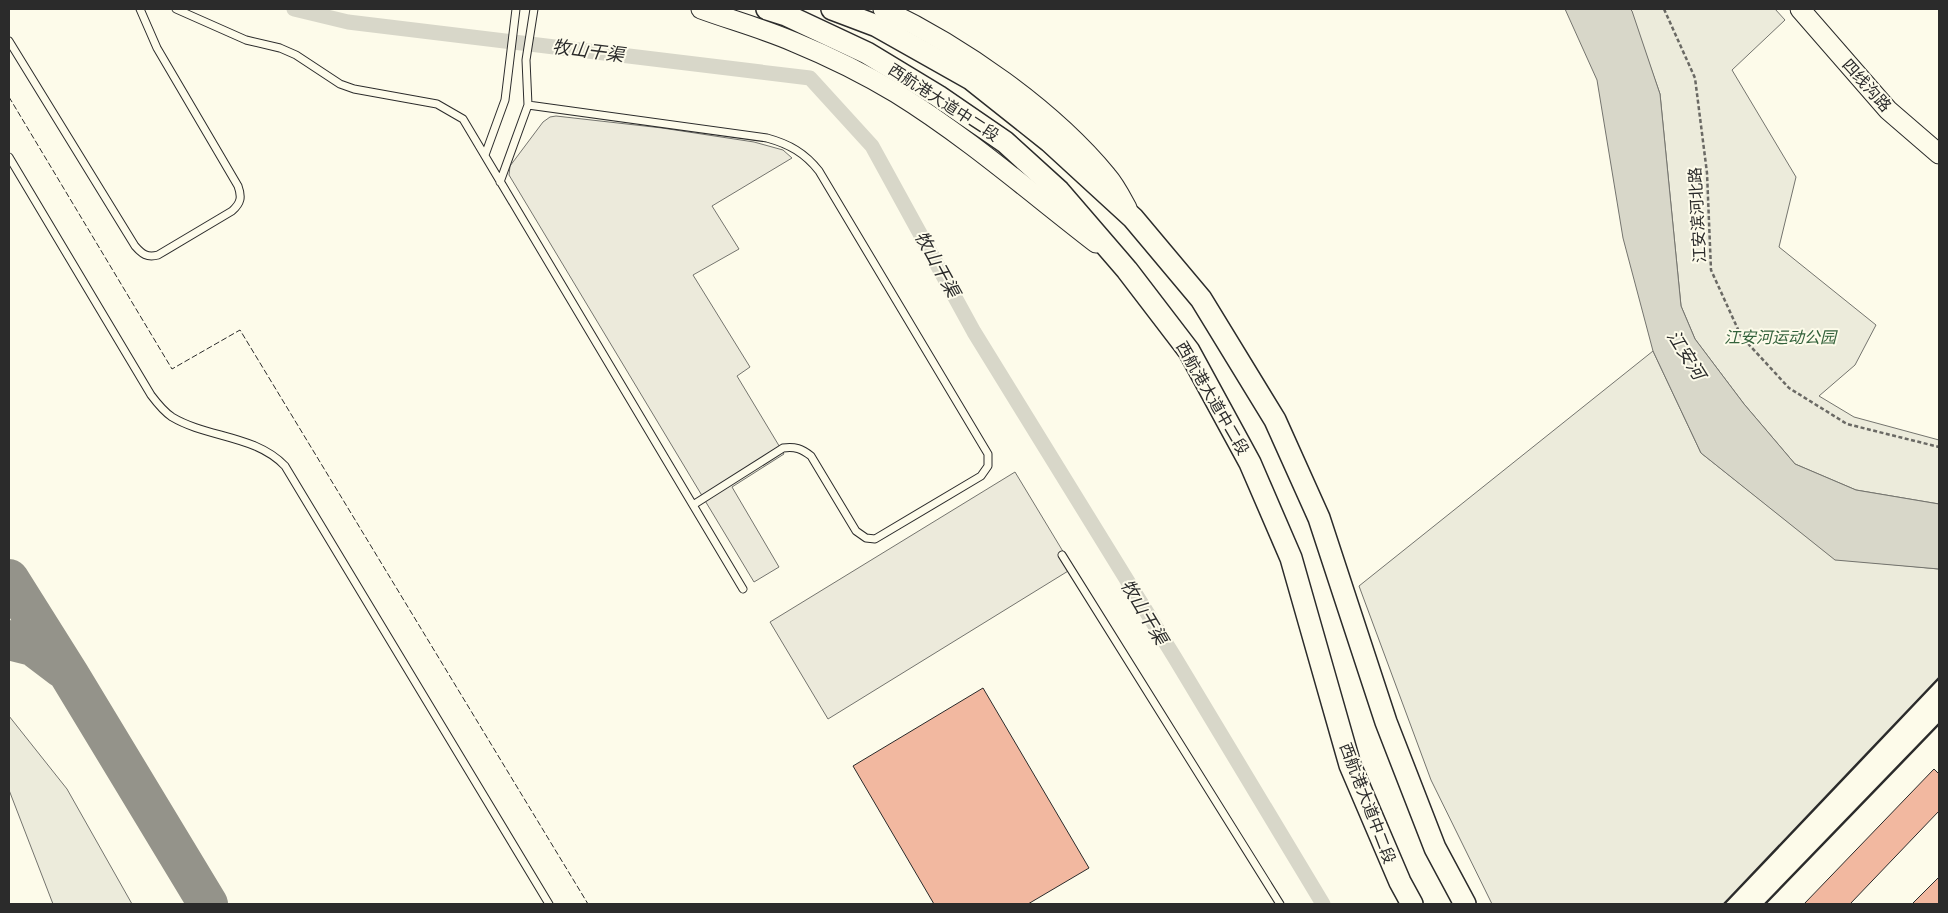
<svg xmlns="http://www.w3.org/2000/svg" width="1948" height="913" viewBox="0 0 1948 913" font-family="'Zilla Slab','Noto Sans SC',serif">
	<rect width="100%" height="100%" fill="#fdfbea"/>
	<path fill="#ecebdb" stroke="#74746e" d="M1630,9H1775L1785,20L1732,70L1796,177L1779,247L1876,325L1855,365L1819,396L1854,417L1939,440V504L1856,490L1795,464L1744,404L1695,339L1681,306L1660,94Z
		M1653,351L1701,453L1835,559L1939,569V678L1724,904H1492L1431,780L1359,586Z
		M9,716L67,789L132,904H53L9,790Z"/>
	<path fill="#eceadb" stroke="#74746e" d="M556,116L662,128L754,142L783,150L792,158L712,206L739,249L693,275L750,367L737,376L784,454L732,487L779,567L754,582L509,175L510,166L543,122L550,117Z
		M1015,472L1073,568L828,719L770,622Z"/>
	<path fill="#d8d7c9" stroke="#74746e" d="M1565,9H1630L1632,11L1660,94L1681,306L1695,339L1744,404L1795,464L1856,490L1939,504V569L1835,560L1701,453L1653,351L1623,238L1597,80Z"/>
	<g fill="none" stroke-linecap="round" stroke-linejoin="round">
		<path stroke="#d8d7c9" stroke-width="15" d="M294,9L348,22L810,78L872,146L974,332L1175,658L1323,904"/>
		<path stroke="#94938a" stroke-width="40" d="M9,579L70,676L208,904
			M9,640L33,646L62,668"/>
	</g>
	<path fill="#f2b8a0" stroke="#2b2b2b" d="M983,688L1089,868L1028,904H934L853,766Z
		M1934,769L1939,774V811L1850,904H1804Z
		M1939,877V904H1912Z"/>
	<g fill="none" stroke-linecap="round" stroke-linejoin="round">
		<g stroke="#2b2b2b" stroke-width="9">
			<path id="lane" d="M176,9L246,40L280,48L296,55L340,84L354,89L437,104L463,119L743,589
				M9,41L135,246C142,254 147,258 158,255L232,211C241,203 242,197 238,186L157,48L140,9
				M528,105L767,138C789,144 805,153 819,171L988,454V466L981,476L875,539L866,538L856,531L811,456C802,449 795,446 783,448L693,505
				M485,155L505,100L516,9
				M9,157L151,395C157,403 163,411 172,417C207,438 256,435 285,466L549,904
				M500,182L528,105L526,60L534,9
				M1062,555L1280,904"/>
		</g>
		<g stroke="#2b2b2b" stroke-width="21">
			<path id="secondary" d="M701,9C731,20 764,29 794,42C828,56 863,73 896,93C967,137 1030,192 1096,243
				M883,9C961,46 1052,109 1107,176C1115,185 1121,197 1127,208
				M1800,9L1888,110L1939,154"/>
		</g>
		<g stroke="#2b2b2b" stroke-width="24">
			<path id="primary" d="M767,9L786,15L867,53L938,96L1005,142L1059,191L1127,270L1189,351L1250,463L1291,558L1350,765L1400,882L1412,904
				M832,9L877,26L971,79L1049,141L1133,218L1201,299L1275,420L1319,518L1386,722L1435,848L1465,904"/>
		</g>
		<path stroke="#6a6964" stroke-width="2.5" stroke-dasharray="4 2.5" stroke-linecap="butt" d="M1664,9L1695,78L1707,173L1711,270L1741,336L1789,388L1847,424L1939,447"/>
		<use href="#lane" stroke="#fdfbea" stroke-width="7"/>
		<use href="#secondary" stroke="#fdfbea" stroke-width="19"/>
		<use href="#primary" stroke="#fdfbea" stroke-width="21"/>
		<path stroke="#2b2b2b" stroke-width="1" stroke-dasharray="6 2.5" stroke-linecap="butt" d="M9,97L172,369L240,330L588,904"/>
		<path stroke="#2b2b2b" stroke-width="2.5" d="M1724,904L1939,678
			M1765,904L1939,724"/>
	</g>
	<g text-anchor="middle" stroke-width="4" stroke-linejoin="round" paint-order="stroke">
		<g font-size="16" fill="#2b2b2b" stroke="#fdfbea">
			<text transform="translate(1867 85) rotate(48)" y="6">四线沟路</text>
			<text transform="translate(944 102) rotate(33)" y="6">西航港大道中二段</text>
			<text transform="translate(1697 215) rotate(-93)" y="6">江安滨河北路</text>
			<text transform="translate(1213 398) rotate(60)" y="6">西航港大道中二段</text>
			<text transform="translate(1368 803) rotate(69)" y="6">西航港大道中二段</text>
		</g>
		<g font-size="16" font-style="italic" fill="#34623c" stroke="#fdfbea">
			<text x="1780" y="343">江安河运动公园</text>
		</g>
		<g font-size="18" font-style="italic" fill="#2b2b2b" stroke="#fdfbea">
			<text transform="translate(588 51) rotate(7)" y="6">牧山干渠</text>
			<text transform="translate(937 264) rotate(61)" y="6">牧山干渠</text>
			<text transform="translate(1686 355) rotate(58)" y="6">江安河</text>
			<text transform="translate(1144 612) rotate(59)" y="6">牧山干渠</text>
		</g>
	</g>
	<rect width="1948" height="913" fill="none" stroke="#2b2b2b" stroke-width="20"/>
</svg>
